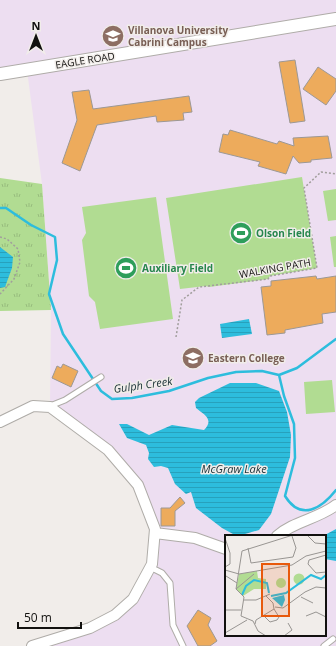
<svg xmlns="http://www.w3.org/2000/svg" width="336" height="646" viewBox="0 0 336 646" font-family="'Open Sans',sans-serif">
	<defs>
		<pattern id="park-tufts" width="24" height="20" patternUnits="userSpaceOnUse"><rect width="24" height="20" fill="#b1dc92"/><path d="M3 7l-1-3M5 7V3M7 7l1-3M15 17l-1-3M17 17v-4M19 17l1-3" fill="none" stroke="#97bc7d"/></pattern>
		<pattern id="water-rules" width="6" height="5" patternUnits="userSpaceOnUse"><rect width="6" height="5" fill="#2dbddd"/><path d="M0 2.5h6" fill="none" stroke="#27a1bc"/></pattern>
	</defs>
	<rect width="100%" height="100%" fill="#f1edea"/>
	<path fill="#eddef1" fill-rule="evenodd" d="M0,0H336V646H32L90,628L133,599L152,564L155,529L138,485L108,450L50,407L51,310L42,184L27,70L0,74ZM226,536H325V635H226Z"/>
	<path fill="url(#park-tufts)" d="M0,178L42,184L51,310L0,311Z"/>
	<path fill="#b1dc92" d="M302,177L317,268L270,276L268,279L209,287L206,286L180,289L166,198Z
		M336,189V220L328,221L323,191Z
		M156,197L173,319L100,329L95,302L89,296L82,240L86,233L82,207Z
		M336,236V267H334L330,237Z
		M332,380L335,412L306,414L304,382Z"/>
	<path fill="url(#water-rules)" d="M0,247L13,257L12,268L5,287L0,288Z
		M249,319L252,334L222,338L220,324Z
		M230,383H256L279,391L287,412L291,435L290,457L271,514L259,530L245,534H233L222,528L196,508L191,492L186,494L175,484L168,468L161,466L154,467L148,459L149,453L146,445L127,438L119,424H127L149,435L172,425L204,430C215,419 203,414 196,408L195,402L199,398Z
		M336,529V561L325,559V536H323Z"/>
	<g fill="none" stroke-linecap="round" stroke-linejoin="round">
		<path stroke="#2dbddd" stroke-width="2.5" d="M0,208H6L31,225L55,237L57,260L49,294L63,334L101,391L112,399L132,398L169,391L208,378L236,372L262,371L279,375L297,368L336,339
			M279,375L284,396L294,424L295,458L285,496C301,522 322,508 336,490"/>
	</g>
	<path fill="#edab5c" stroke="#9c9895" d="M295,60L305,121L290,123L279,62Z
		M318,67L336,79V91L326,105L303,89Z
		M89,90L93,109L189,96L192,112L183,113L184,120L157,122L156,116L97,125L80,171L62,163L77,120L72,92Z
		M230,130L277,144L279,141L294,146L293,138L328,136L332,158L311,160V162L299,163L293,156L286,174L258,166L260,162L219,152L223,134L228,135Z
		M316,276L317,279L336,276V312L322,314L323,323L285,330V333L267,335L261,287L271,286V281Z
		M63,364L78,371L71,387L52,378L57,366L61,368Z
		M180,497L185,503L175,511V526H161V508H170Z
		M198,610L211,618L208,625L217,641L210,646H198L187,626Z"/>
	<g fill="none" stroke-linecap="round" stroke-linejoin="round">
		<g stroke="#afaca8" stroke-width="7">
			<path id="service" d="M50,406L65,400L101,377
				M150,567L162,573L170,583L173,625L183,646
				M324,646L333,639"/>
		</g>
		<g stroke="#afaca8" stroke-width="12">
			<path id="minor" d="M0,422L33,406L50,407L108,450L138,485L155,529L152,564L133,599L115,615L90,628L32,646
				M155,533L195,538L226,549
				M277,536C294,521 318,519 336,505"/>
		</g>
		<g stroke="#afaca8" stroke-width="14">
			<path id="tertiary" d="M0,74L336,19"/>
		</g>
		<path stroke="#a19e9c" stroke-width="1.5" stroke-dasharray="2 2" stroke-linecap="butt" d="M0,237L7,239L18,249L20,262L14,279L0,294
			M176,337L182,300L199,287L268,279L270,276L317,268L304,188L321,172L336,174"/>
		<use href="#service" stroke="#fff" stroke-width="5"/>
		<use href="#minor" stroke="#fff" stroke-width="10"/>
		<use href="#tertiary" stroke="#fff" stroke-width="12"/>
	</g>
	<defs>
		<g id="university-disc" transform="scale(1.15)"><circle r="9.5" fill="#8d6e63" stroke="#f1edea"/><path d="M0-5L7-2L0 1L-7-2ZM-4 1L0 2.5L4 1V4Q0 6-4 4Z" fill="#fff"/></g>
		<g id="stadium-disc" transform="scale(1.15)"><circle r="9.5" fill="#2e9e5b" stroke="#f1edea"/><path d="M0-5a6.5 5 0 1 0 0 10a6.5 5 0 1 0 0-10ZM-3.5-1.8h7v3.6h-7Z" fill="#fff"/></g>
		<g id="school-disc" transform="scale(1.15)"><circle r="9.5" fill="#8d6e63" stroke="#f1edea"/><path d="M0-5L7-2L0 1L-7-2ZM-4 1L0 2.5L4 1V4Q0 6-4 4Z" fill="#fff"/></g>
	</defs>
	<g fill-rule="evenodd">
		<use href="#university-disc" x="113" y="36"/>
		<use href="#stadium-disc" x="241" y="233"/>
		<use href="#stadium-disc" x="126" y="268"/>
		<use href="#school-disc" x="193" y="358"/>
	</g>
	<g text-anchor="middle" stroke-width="3" stroke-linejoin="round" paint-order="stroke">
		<g font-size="10" font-weight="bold" fill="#785e54" stroke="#f1edea" text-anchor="start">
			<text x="128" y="34">Villanova University<tspan x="128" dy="12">Cabrini Campus</tspan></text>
			<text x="208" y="362">Eastern College</text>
		</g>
		<g font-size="10" fill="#12110f" stroke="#f1edea">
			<text transform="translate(85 60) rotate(-9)" y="4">EAGLE ROAD</text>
			<text transform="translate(275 268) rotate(-10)" y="4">WALKING PATH</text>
		</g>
		<g font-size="10" font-weight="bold" fill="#27864d" stroke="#f1edea" text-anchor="start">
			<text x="256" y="237">Olson Field</text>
			<text x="142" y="272">Auxiliary Field</text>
		</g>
		<g font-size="11" font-style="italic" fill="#193036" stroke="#f1edea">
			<text transform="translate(143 385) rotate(-8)" y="4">Gulph Creek</text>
			<text x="234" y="473">McGraw Lake</text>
		</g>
	</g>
	<g transform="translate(225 535)">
		<rect width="101" height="101" fill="#f1edea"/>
		<path d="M32,36L33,43L41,44V54H29L18,61L11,54L14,39Z" fill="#b1dc92"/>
		<path d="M68.5 44a5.5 5.5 0 1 1 11 0a5.5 5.5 0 1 1-11 0ZM51 48a5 5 0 1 1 10 0a5 5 0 1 1-10 0Z" fill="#b1dc92"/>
		<path d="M59,60L60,65L57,72L47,63Z" fill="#2dbddd"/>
		<path fill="none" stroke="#2dbddd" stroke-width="2" d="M17,60L21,51L29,45L42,48L44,58M46,61L61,58L86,40L96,44L101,40"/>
		<path fill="none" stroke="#989592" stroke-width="1" d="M82,0L90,8L101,9M0,3L5,18V29L0,32M23,13L26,28L68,22L71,13L67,1M101,20L84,25L83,29L91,38L101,37M0,35L14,39L67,30L81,21L101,16M1,41L12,48M11,54L17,16L68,0M11,54L19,62L16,81L28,86L33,96L41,101M11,54L29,39M76,62L88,68M19,65H31L45,59M50,72L58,73L80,57L91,52L101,53M0,75H16M39,81L45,87L52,85L54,82L49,74M81,81L91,77L101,82M30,89L31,85L49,74L48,68L41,61M0,98L22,85M59,101L67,95L63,88"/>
		<path fill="#e8590c" fill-opacity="0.15" stroke="#e8590c" stroke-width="2" d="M37,29H64V81H37Z"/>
		<rect width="101" height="101" fill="none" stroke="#12110f" stroke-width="2"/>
	</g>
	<g transform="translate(36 36)" stroke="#f1edea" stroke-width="3" paint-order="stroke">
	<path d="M0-3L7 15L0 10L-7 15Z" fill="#12110f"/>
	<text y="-6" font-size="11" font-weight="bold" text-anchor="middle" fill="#12110f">N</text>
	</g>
	<path d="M18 622v6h63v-6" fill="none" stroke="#12110f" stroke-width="2"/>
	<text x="24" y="622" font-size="12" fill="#12110f" stroke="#f1edea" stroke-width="3" paint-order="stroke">50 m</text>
</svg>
